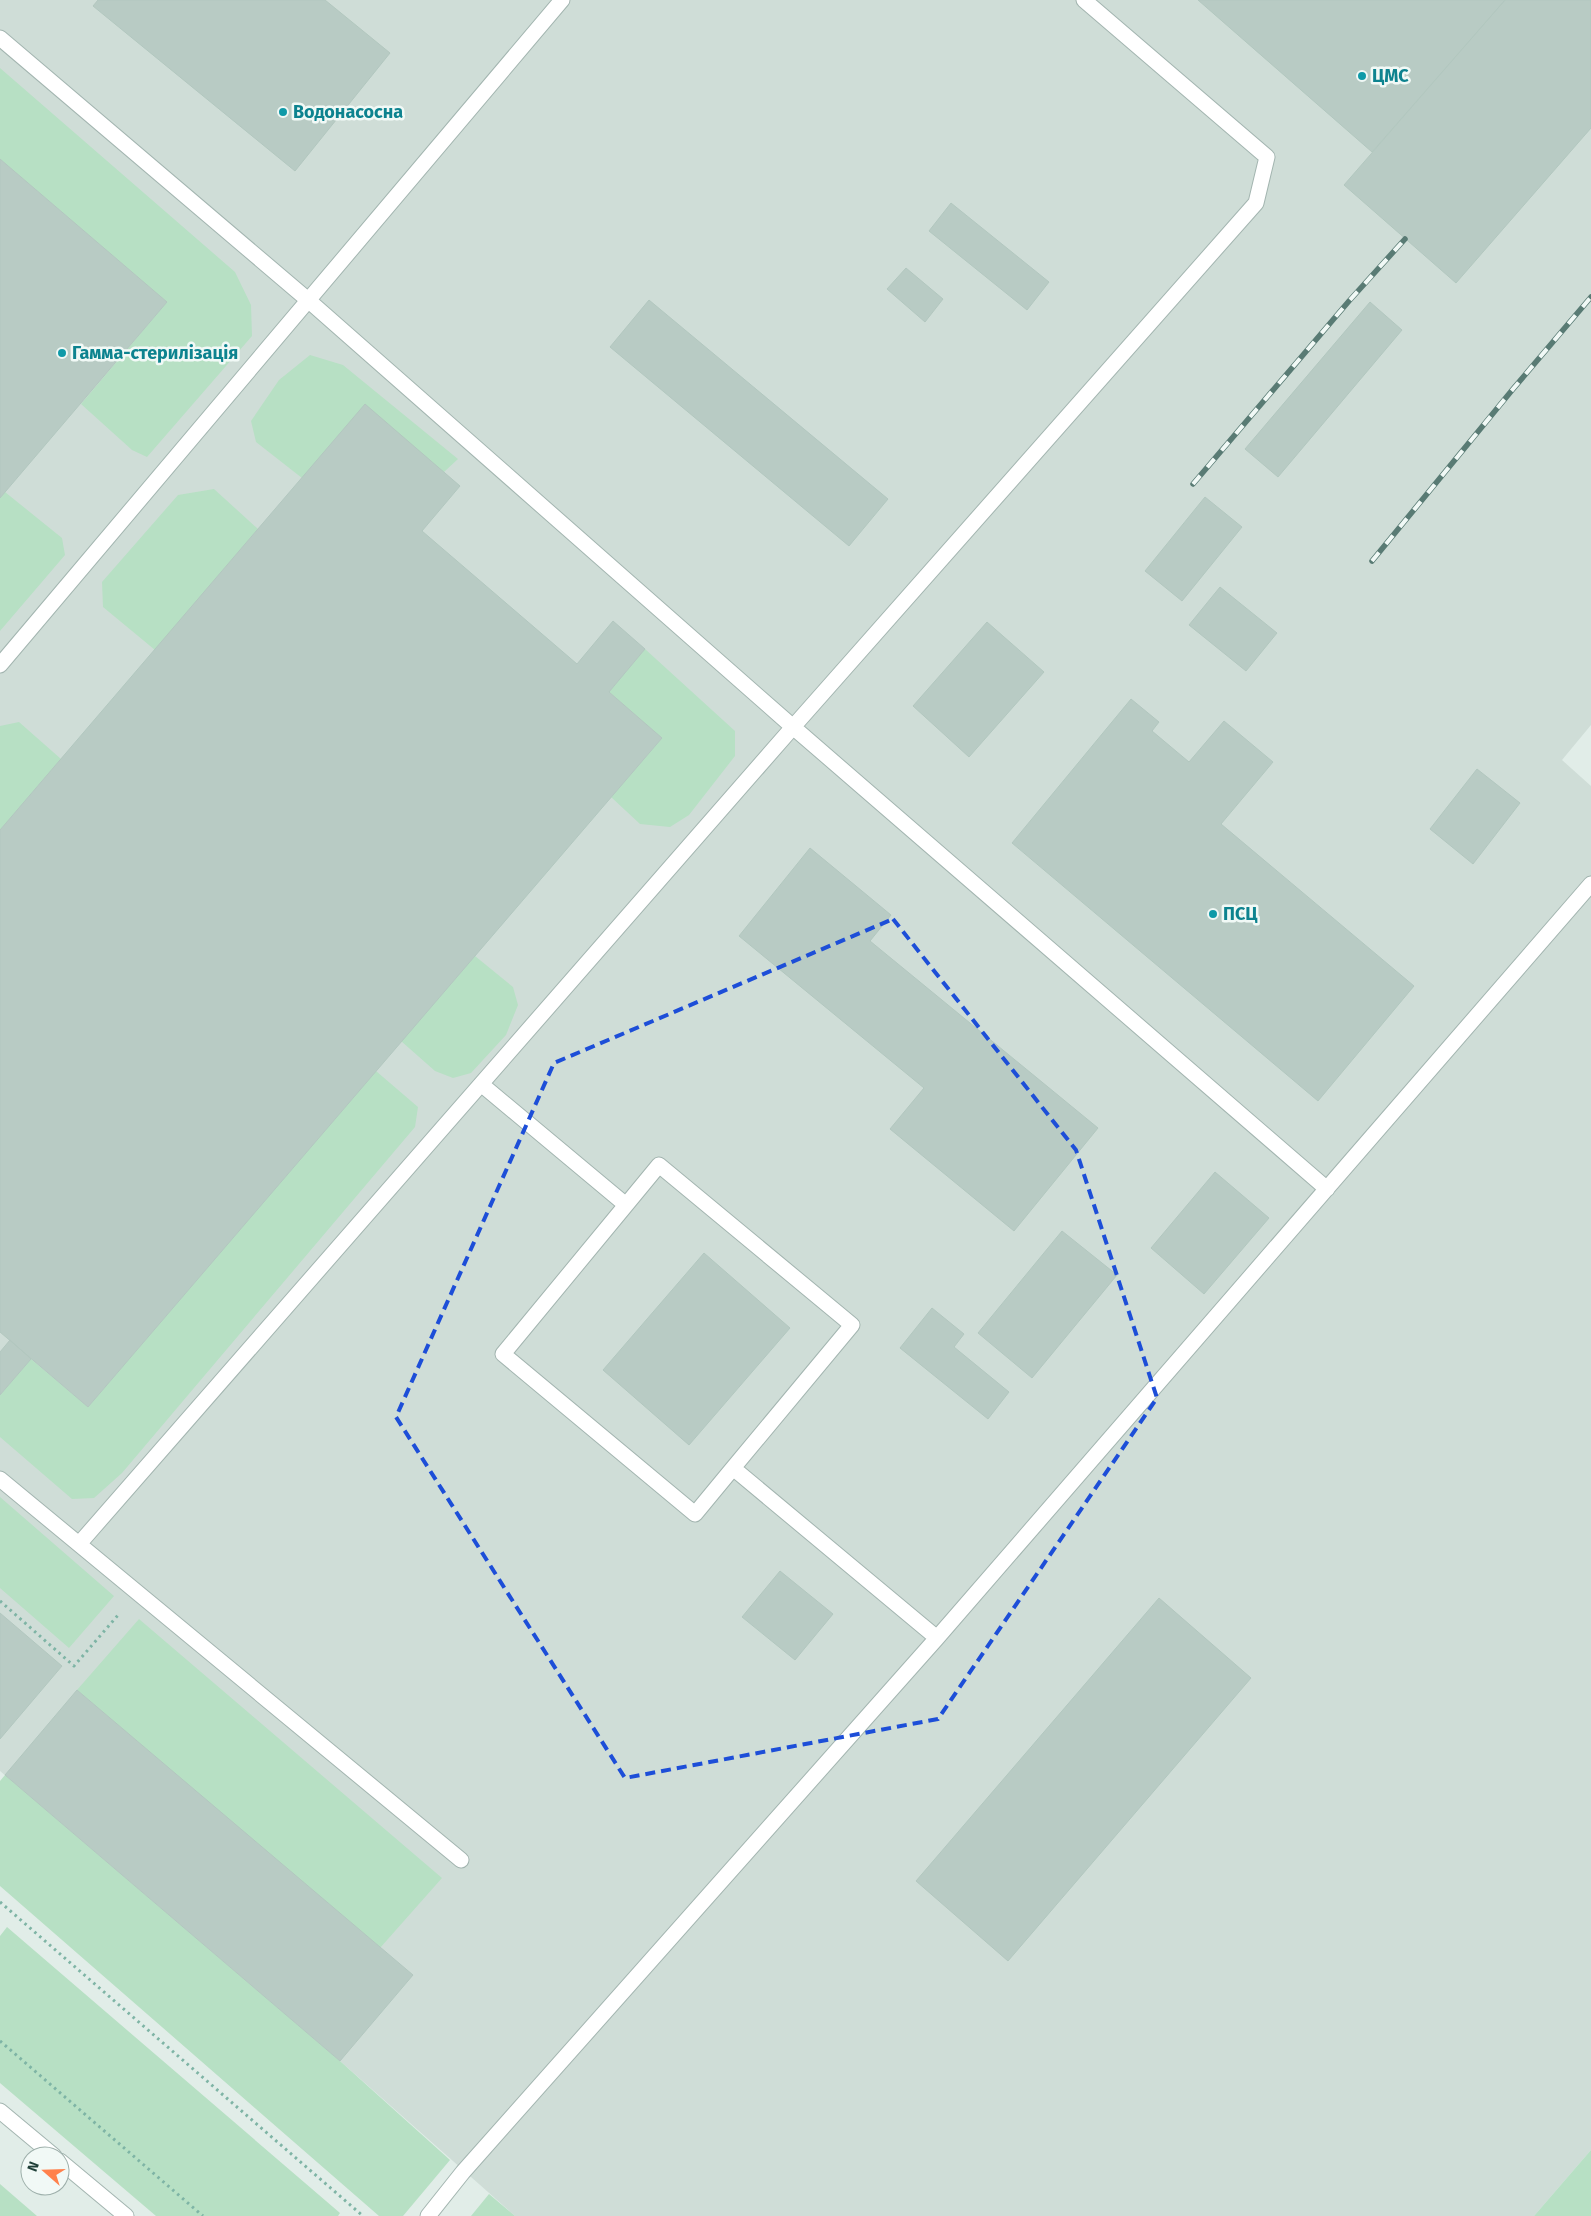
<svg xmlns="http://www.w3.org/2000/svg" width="1591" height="2216" viewBox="0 0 1591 2216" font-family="'Fira Sans',sans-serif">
	<rect width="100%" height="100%" fill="#e1ede8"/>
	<path fill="#cfddd7" d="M0,0H1591V725L1562,760L1591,786V2150L1534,2216H515L340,2061L0,1771Z"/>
	<path fill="#b7e0c4" d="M0,68L235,272L251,305L252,336L147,457L132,450L81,404L167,302L0,159Z
		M310,355L343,365L458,459L444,472L302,478L256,442L251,421L279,380Z
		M214,489L258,529L155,650L103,607L102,582L178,495Z
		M5,492L62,538L65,555L0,631V498Z
		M645,649L735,731V756L689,815L670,827L640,824L611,797L662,738L609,692Z
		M19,722L61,759L0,830V726Z
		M475,956L513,987L518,1005L506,1035L471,1073L453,1078L435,1071L401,1041Z
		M376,1071L418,1107L415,1127L122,1473L94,1498L72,1499L0,1437V1395L31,1359L88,1407Z
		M0,1497L114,1596L69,1648L0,1588Z
		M139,1619L442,1878L380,1948L77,1690Z
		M5,1775L340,2061L450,2160L403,2216H379L0,1886V1781Z
		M7,1927L340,2213L338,2216H156L0,2083V1936Z
		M1591,2150V2216H1534Z
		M0,2184L37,2216H0Z
		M489,2194L515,2216H471Z"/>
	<path fill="#b8cbc4" stroke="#b2c7bf" d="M98,0H325L390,53L295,171L93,6Z
		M1198,0H1505L1372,152Z
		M1505,0H1591V128L1456,283L1344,185Z
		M0,159L167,302L0,498Z
		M951,203L1049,282L1027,310L929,231Z
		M906,268L943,299L925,322L887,289Z
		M649,300L888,499L849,546L610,347Z
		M1370,302L1402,330L1278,477L1245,449Z
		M365,404L460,486L422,531L577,664L613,621L645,649L609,692L662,738L88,1407L0,1332V830Z
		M1205,497L1242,527L1182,601L1145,571Z
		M1220,587L1277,633L1246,671L1189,625Z
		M987,622L1044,672L969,757L913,706Z
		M1131,699L1159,722L1152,731L1189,762L1224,721L1273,762L1221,824L1414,986L1318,1101L1012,843Z
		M1477,769L1520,803L1473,864L1430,829Z
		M810,848L891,915L870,941L1098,1128L1014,1231L890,1129L924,1088L739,936Z
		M1215,1172L1269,1218L1204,1294L1151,1248Z
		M1062,1231L1117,1275L1032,1378L978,1333Z
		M704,1253L790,1328L689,1445L603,1370Z
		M932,1308L964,1334L954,1347L1009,1392L988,1419L900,1348Z
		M10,1340L31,1359L0,1395V1352Z
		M780,1571L833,1614L795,1660L742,1617Z
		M1159,1598L1251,1678L1008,1961L916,1881Z
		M0,1613L62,1666L0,1739Z
		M77,1690L413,1975L340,2061L5,1775Z"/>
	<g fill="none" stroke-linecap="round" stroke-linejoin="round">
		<g stroke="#a3b5b0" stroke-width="17">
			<path id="minor" d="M0,38L308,300L793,727L1327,1189
				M0,665L562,0
				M481,1084L626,1205L503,1354L695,1514L733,1468L937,1638
				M626,1205L659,1165L852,1325L733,1468
				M0,1479L461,1860
				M79,1544L793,727L1256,203L1267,157L1084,0
				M0,2111L54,2156
				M60,2161L126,2216
				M428,2216L463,2172L937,1638L1591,884"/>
		</g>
		<path stroke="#7eb4a5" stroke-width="3" stroke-dasharray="2.5 4" stroke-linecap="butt" d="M0,1601L74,1666L119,1614
			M0,1902L363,2216
			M0,2041L203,2216"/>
		<use href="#minor" stroke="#fff" stroke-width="15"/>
		<g stroke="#597b74" stroke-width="5.5">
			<path id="rail" d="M1193,484L1349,301L1405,239
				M1372,561L1513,389L1591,297"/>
		</g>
		<use href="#rail" stroke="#f1f9f6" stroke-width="4" stroke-dasharray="11" stroke-linecap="butt"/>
	</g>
	<path fill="none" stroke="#1d4ed8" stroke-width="4" stroke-dasharray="10 6" stroke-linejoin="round" d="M893,919L1076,1150L1157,1398L938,1719L625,1778L396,1417L554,1063Z"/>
	<g fill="#0f9aa8" stroke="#f1f9f6" stroke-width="2">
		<circle cx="1362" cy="76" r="5"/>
		<circle cx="283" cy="112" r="5"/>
		<circle cx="62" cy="353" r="5"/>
		<circle cx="1213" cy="914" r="5"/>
	</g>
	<g text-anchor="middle" stroke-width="5" stroke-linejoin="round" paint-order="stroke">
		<g font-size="18" font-weight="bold" fill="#0d838f" stroke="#f1f9f6" text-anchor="start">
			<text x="1372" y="82">ЦМС</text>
			<text x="293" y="118">Водонасосна</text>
			<text x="72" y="359">Гамма-стерилізація</text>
			<text x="1223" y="920">ПСЦ</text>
		</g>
	</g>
	<g transform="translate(45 2171) rotate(290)"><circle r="24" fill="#f1f9f6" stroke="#9dafaa"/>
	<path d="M0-4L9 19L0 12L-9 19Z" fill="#ff814c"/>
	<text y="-8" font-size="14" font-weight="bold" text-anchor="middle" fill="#1f3f38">N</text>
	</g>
</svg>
